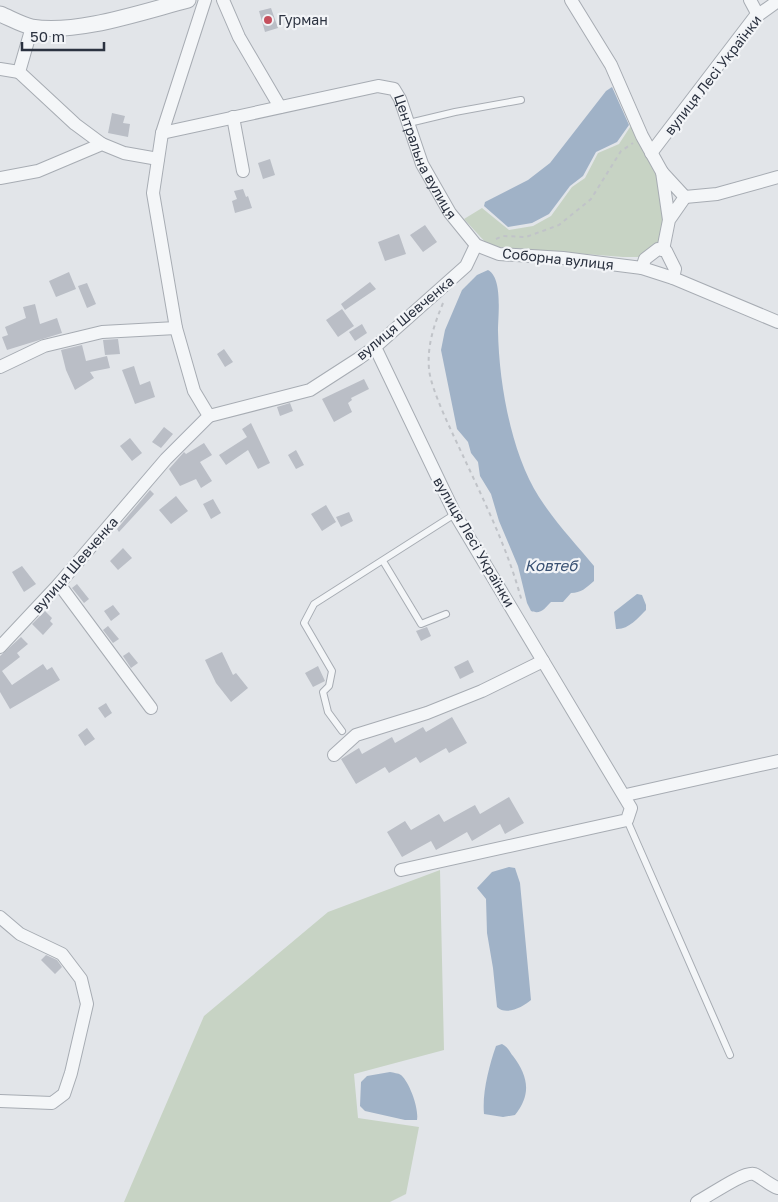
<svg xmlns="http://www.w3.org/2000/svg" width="778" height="1202" viewBox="0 0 778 1202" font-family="'Golos Text',sans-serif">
	<rect width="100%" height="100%" fill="#e2e5e9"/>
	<path fill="#c7d3c4" d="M632,124L658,168L664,225L660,244L642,257H623L498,247L487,244L464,219L482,208L509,230L533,226L551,216L572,187L585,178L598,153L619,144Z
		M440,870L444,1050L354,1074L358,1118L419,1127L406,1194L390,1202H124L204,1016L328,912Z"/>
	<path fill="#a0b2c7" d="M612,87L629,125L617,142L596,152L583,176L570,186L549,214L532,223L508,227L484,206L485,202L528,180L550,163L606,91Z
		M488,270C503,278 498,316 498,331C499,383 511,453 539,497C555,522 575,543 594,566V581C586,588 581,593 571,593L563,602H551C545,608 541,615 531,611L527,603L518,566L499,521L491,494L480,476L478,462L471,453L468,442L457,429L441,350L445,330L462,290L477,275Z
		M637,594L642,595L646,605V610C638,618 628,630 616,629L614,612Z
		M509,867L515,868L520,883L531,1000C523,1007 506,1016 497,1007L493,968L487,933L486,899L477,888L492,872Z
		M502,1044C508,1047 509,1051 513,1056C528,1076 532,1094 515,1115L503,1117L484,1114C482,1093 489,1066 496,1046Z
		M390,1072C394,1073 398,1073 401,1075C410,1083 419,1109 417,1120H405L365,1111L360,1106L361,1082L367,1076Z"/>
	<path fill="#babec6" d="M271,8L278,28L265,32L259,11Z
		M112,113L125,116L123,123L130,124L128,137L108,133Z
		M270,159L275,175L263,179L258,163Z
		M243,189L246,197L248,196L252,208L235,213L232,201L237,199L234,191Z
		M425,225L437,242L423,252L410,235Z
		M399,234L406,254L385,261L378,242Z
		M69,272L76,289L56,297L49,281Z
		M370,282L376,289L345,310L341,304Z
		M87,283L96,304L87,308L78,286Z
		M35,304L40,324L57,318L62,333L7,350L2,337L8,335L5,327L26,318L23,307Z
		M342,309L354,326L338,337L326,320Z
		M362,324L367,333L355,341L349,332Z
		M118,339L120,354L105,355L103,340Z
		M82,345L86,361L107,356L110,368L90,372L94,378L75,390L66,370L61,350Z
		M224,349L233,362L225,367L217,354Z
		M134,366L140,385L150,381L155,397L135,404L122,370Z
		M364,379L369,389L351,398L352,400L348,403L352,412L334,422L322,399Z
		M290,403L293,411L280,416L277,407Z
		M251,423L270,463L258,469L248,450L226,465L219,455L247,437L242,429Z
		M164,427L173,434L161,448L152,442Z
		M130,438L142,453L132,461L120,446Z
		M204,443L212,455L200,462L212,481L201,488L196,479L180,486L169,469L184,452L186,454Z
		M296,450L304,465L296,469L288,455Z
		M150,490L154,494L119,532L117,529Z
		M176,496L188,511L171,524L159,510Z
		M213,499L221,513L211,519L203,504Z
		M326,505L336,522L322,531L311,514Z
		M349,512L353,521L341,527L336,517Z
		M123,548L132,558L118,570L110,561Z
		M22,566L36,584L24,592L12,572Z
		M77,584L89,599L84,603L72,588Z
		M113,605L120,614L111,621L104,611Z
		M45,611L52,618L50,621L53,624L43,635L32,624Z
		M108,626L119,639L113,643L103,630Z
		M427,627L431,636L421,641L416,631Z
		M21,637L28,644L17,653L20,657L2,671L12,685L43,664L47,670L52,667L60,680L10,709L0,692V656Z
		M129,652L138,663L131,668L123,656Z
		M222,652L233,675L236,673L248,688L231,702L216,683L205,660Z
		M468,660L474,672L460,679L454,667Z
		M318,666L325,681L313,687L305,673Z
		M106,703L112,713L105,718L98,708Z
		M452,717L467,743L449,753L446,748L420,763L416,757L389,773L385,767L356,784L341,759L359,748L362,754L392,737L395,743L423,727L426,732Z
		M87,728L95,739L85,746L78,735Z
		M509,797L524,823L505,834L500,824L472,841L467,832L436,850L431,841L402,857L387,832L405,821L411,830L439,814L444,822L475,805L480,814Z
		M46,955L57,960L62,967L55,974L41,960Z"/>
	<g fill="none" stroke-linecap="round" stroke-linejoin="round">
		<g stroke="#a7acb3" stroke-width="8">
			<path id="service" d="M409,123L455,112L521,100
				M383,561L421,624L446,614
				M342,731L328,712L323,692L329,686L332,671L304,623L314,604L455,514
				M627,820L730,1055"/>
		</g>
		<g stroke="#a7acb3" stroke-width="14">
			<g id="minor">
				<path d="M223,0L239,37L280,107"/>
				<path d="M571,0L611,65L642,136L662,172"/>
				<path d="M750,0L758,15"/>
				<path d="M32,27L19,72L75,124L102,144"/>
				<path d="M0,69L19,72"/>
				<path d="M233,117L243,171"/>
				<path id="s1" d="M162,133L378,86L394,89L400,99L422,164L450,213L476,245L499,254L563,258L642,268L673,278L778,322"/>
				<path d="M651,153L754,18L778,1"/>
				<path d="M0,178L38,171L102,144L124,153L158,159"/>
				<path d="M685,197L717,194L778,177"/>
				<path d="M663,250L669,220L662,172L685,197L669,220"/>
				<path d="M642,268L645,259L658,249L666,251L675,269L673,278"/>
				<path d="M375,347L455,514L631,808L627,820L401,870"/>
				<path d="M0,367L44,346L102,332L176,328"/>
				<path d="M209,416L310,390L358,359L375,347L466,266L476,245"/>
				<path d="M59,584L151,708"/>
				<path d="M0,647L59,584L166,459L209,416L194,391L176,328L153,193L162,133L205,0"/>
				<path d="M334,755L356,735L427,713L482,691L543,661"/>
				<path d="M626,795L778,761"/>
				<path d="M0,917L20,934L62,954L81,979L87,1004L71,1073L64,1094L52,1103L0,1101"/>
				<path d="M697,1202C709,1196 744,1171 754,1174C760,1176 769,1185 778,1188"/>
			</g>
		</g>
		<g stroke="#a7acb3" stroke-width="17">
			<path id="tertiary" d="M0,14C10,18 22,25 32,27C76,35 145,11 188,0"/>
		</g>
		<path stroke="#c0c3c8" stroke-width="2" stroke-dasharray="4 4" stroke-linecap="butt" d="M496,239L503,236L526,237L559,225L591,199L621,151L633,143
			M443,303C434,325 427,345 429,369C431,391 454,436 464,458C486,505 509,552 522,602"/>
		<use href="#service" stroke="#f4f6f8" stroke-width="6"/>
		<use href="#minor" stroke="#f4f6f8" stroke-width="12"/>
		<use href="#tertiary" stroke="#f4f6f8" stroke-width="15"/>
	</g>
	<circle fill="#c5505e" stroke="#f2f4f7" stroke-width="2" cx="268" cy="20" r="5"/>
	<g text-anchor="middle" stroke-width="4.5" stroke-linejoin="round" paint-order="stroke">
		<g font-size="14" fill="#2b3240" stroke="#f2f4f7" text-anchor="start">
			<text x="278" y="25">Гурман</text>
		</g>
		<g font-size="14" fill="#2b3240" stroke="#f2f4f7">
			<text transform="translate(713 75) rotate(-52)" y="5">вулиця Лесі Українки</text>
			<text dy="5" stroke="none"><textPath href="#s1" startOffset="312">Центральна вулиця</textPath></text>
			<text transform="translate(558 259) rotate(6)" y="5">Соборна вулиця</text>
			<text transform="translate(405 318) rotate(-40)" y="5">вулиця Шевченка</text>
			<text transform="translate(474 542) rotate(60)" y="5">вулиця Лесі Українки</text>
			<text transform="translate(75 565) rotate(-49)" y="5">вулиця Шевченка</text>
		</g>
		<g font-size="15" font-style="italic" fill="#385072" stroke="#f2f4f7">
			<text x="551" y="571">Ковтеб</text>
		</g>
	</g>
	<path d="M22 42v8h82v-8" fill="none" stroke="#2b3240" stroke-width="2.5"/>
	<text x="30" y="42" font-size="15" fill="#2b3240" stroke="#f2f4f7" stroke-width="4" paint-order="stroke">50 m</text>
</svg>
